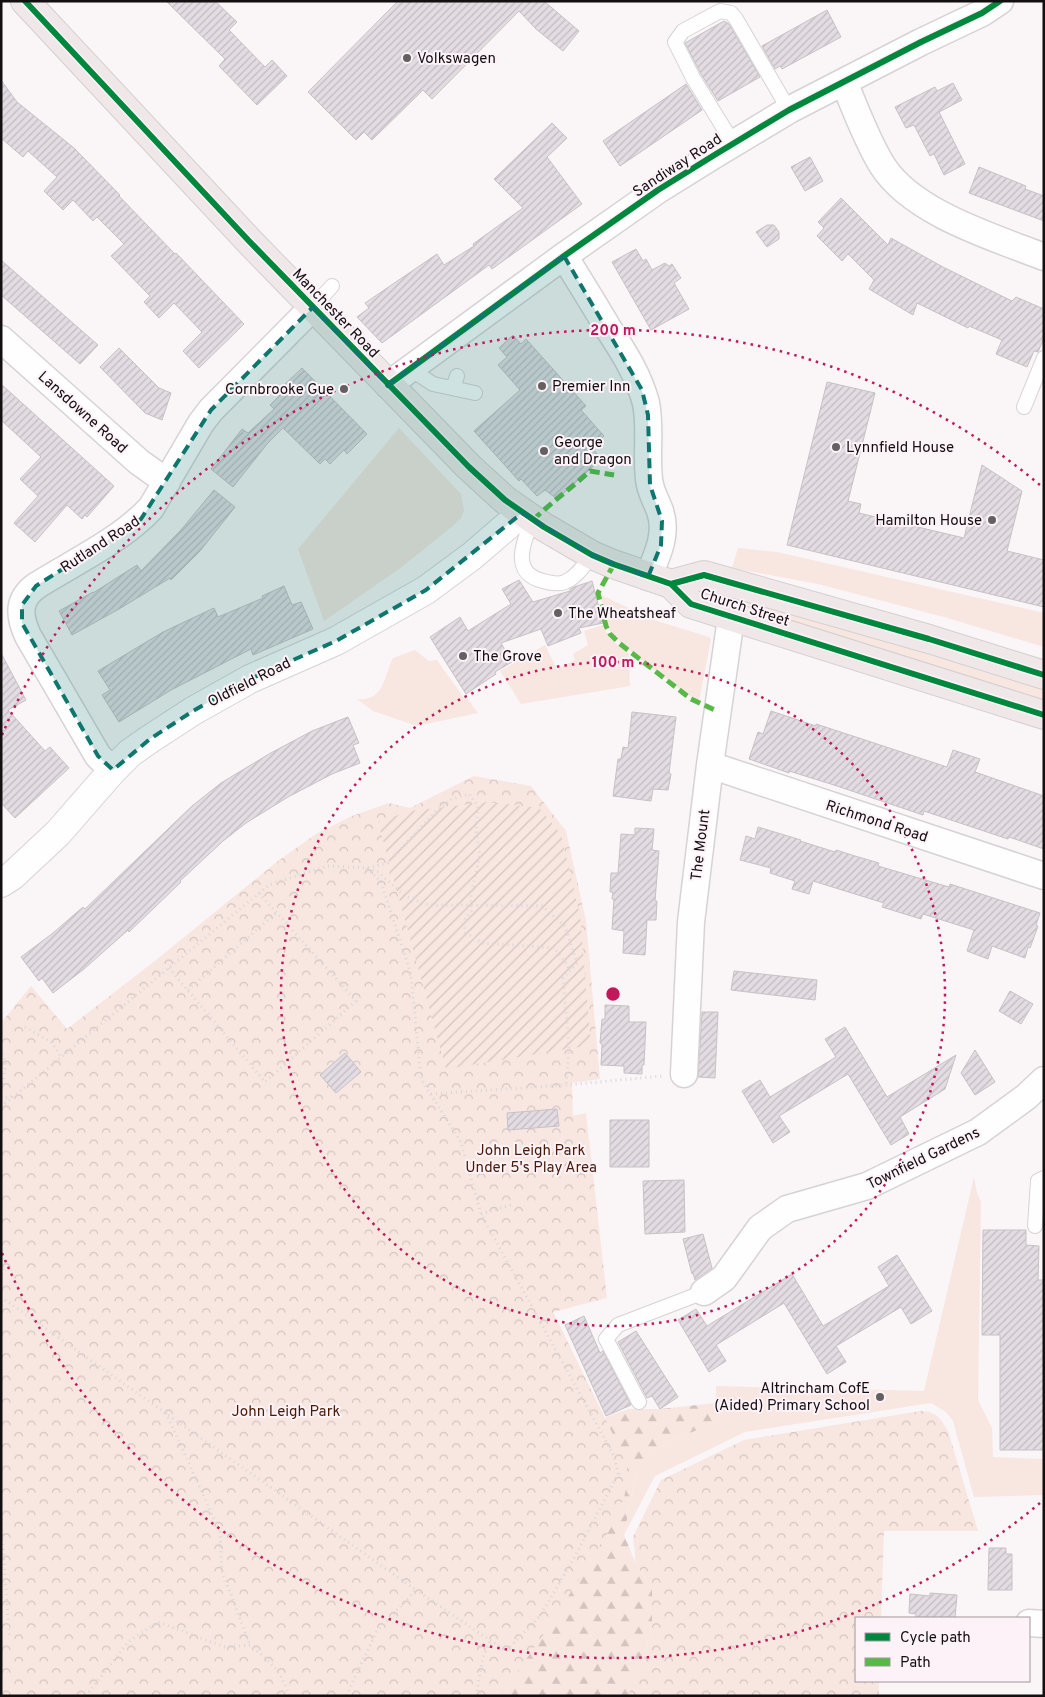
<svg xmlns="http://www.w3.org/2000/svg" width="1045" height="1697" viewBox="0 0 1045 1697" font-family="Overpass,sans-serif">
	<defs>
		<pattern id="forest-firs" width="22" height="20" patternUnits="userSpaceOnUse" patternTransform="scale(1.25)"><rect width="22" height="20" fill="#f8e6e1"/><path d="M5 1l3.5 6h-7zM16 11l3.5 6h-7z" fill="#d4c4c0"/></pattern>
		<pattern id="park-crowns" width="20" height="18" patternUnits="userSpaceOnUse" patternTransform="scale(1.25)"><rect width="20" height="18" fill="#f8e6e1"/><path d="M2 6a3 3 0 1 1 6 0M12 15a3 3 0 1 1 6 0" fill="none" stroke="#d4c4c0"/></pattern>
		<pattern id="garden-furrows" width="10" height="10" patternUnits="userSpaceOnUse" patternTransform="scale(1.25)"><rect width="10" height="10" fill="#f8e6e1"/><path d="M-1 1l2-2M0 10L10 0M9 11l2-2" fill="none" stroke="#d4c4c0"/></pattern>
		<pattern id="building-hatch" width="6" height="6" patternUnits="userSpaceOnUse" patternTransform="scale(1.25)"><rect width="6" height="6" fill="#e3dde3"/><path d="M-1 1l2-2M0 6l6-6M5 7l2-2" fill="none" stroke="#c2bcc2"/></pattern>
	</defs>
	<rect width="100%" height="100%" fill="#faf5f7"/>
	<path fill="#f8e6e1" d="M399,428L461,494L464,510L461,518L453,526L399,569L324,621L298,549Z
		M738,548L777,552L1044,613V647L944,617L818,584L732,568Z
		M708,587L1044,687V702L706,596Z
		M601,595L657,621L709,637L711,639L699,701C684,694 616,643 609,629C604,619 603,606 601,595Z
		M603,625C607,638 619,646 629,654L630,686L521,704L500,671L545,645L557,669L575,660L573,654L588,645L584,631Z
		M415,650L429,661L437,660L464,698H467L478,713L417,726L373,711L357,699C384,702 384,676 393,658Z
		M974,1177L977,1193L981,1202L978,1400L992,1428L993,1457L1044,1459V1495L974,1497L953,1421L946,1412L931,1403L745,1432L655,1476L624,1535L634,1482L645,1458L672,1440L705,1427L723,1412L716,1403V1386L924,1391Z"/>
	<path fill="url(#forest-firs)" d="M553,1312L604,1418L628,1409H660L716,1403L723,1412L705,1427L672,1440L645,1458L634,1482L624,1535L636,1564L652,1589V1624L642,1667L628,1696H350Z"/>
	<path fill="url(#park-crowns)" d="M474,776L531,786L566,831L586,921L600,1079L572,1083L573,1116L586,1113L607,1298L553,1312L627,1463L628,1479L624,1498L612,1526L549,1627L500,1696H1V1023L31,986L67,1029L156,960L278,861L316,834L352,816L389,803L410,808Z
		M921,1411C937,1412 940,1418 948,1431L978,1531H884L881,1618H856V1681H879V1696H627L642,1667L652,1624V1589L636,1564L633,1537L661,1480L744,1440Z"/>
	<path fill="url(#garden-furrows)" d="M488,802L539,808L561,834L580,916L591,1045L446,1069L378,822L410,811Z"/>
	<path fill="url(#building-hatch)" stroke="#c6c2c4" d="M166,1H215L237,22L229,30L265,67L272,60L287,76L257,105L219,66L225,59Z
		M398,1H544L579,31L563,51L536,29L519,11L432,99L423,90L372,140L364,132L356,140L308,92Z
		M827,10L841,37L782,69L780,66L775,69L762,46Z
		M724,21L729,24L760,77L718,101L701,74L685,43Z
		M1,80L17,102L74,148L120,195L119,196L175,254L176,253L244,324L199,368L183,351L202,332L174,303L159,318L144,302L150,296L111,256L124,244L97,217L93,221L73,200L63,210L44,191L57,177L28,151L23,157L1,138Z
		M953,83L962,100L939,112L965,164L944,175L934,154L930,156L914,125L906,128L895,107L935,87L937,91Z
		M686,84L702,110L620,166L603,141Z
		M552,123L567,138L547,157L582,204L492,269L489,265L382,343L357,317L369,308L365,303L437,254L444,265L474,246L473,244L523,208L494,179Z
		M810,157L823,181L805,191L791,167Z
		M979,167L1026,186L1025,189L1044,196V221L969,193Z
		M841,198L888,245L891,238L943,267L1012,301L1016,297L1044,309V338L1038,352L1034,351L1027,367L996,354L1002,340L969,326L968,328L917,303L913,315L869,289L874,280L848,254L842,261L817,236L824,228L818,222Z
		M767,225H774L779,232V239L767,247L756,232Z
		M636,249L643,261L646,259L652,270L665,263L669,266L672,264L681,278L674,283L689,309L651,330L612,262Z
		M1,260L98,345L80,364L1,295Z
		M513,335L521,344L526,339L586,406L581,410L604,436L592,448L598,455L595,461L597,463L557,499L545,490L537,496L521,479L519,481L474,431L520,390L498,365L507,357L499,348Z
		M119,348L159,388L171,393L162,420L145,413L100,367Z
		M302,368L367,434L347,454L344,450L330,464L325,459L320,464L283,428L267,444L233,487L211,469L242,429L248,433L274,409L270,405L283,392L280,389Z
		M827,382L875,393L848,501L861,504L859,513L964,538L982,465L1022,491L1007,551L1044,560V607L787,545Z
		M1,384L114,486L87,517L85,515L82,519L67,505L35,542L14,523L38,496L20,479L41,457L1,420Z
		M214,490L235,507L200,551L171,580L170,578L119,609L72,635L59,611L93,592V593L137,565L141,571L181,530Z
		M519,580L533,602L570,591V589L574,587L592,581L603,623L579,628L581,633L548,646L541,629L501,643L512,662L495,672L496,674L466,694L430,637L460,617L468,631L511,604L502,589Z
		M284,586L292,605L301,602L313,629L253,655L251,649L171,690L119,722L102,695L110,690L98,671L163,632L214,608L218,617L263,598L262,596Z
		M1,653L26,700L8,710L45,751L50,747L69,768L15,818L1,803Z
		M771,711L816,726V724L862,739L947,767L953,750L980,759L975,772L1044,796V849L1009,837L1008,839L924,811L923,815L834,785L789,771V773L749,759L758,732L763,734Z
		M632,712L676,717L669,773L671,774L668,790L653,789L651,801L613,796L618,759H621L623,747L628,748Z
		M348,717L359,743L353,745L360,763L332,774L288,797L246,823L223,841L180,881L181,882L129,932L128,930L84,969L53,993L42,978L39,981L21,957L53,933L83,907L85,909L192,806L221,783L269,754L312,731Z
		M758,827L801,840L800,841L835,852L836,850L855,856L879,863L878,866L949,887L950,884L1040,913L1036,925L1038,926L1030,948L1028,947L1025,958L992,946L988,959L967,951L974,930L923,914L921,919L882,907L884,903L813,881L809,894L792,889L795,881L770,873L771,868L740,860L746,836L755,839Z
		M635,828L654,829L652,850L659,851L655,901H657L656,920H647L645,955L623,953L624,931L612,929L614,899H612L613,892H610L611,873H618L621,834L635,835Z
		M734,971L817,980L815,1000L731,990Z
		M1010,991L1033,1004L1021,1024L999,1011Z
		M605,1005L629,1006V1022H646L644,1065H642V1074L624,1073V1066L601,1065L602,1044L600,1043L602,1019H605Z
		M702,1012H718L715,1078L698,1077Z
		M845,1027L887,1097L956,1055L945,1089L900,1117L909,1134L891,1145L848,1074L779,1116L790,1132L773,1143L742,1091L760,1080L770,1097L836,1057L825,1039Z
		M975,1050L995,1082L975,1095L961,1073Z
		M345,1053L361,1072L336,1093L320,1075Z
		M557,1109L559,1126L508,1130L507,1113Z
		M610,1120H649V1167H610Z
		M684,1180L685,1232L645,1234L643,1181Z
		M983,1230H1026V1245L1039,1246L1038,1280H1044V1450H1000V1335H982Z
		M703,1234L712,1268L695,1280L693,1273L692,1274L683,1239Z
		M897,1255L932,1311L911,1324L901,1307L836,1346L846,1362L827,1374L784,1303L716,1345L726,1361L709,1372L678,1320L696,1309L707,1326L792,1274L823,1326L889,1286L878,1267Z
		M584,1316L600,1353L603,1351L631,1405L606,1416L565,1325Z
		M636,1331L678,1397L660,1409L652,1396L647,1398L618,1342Z
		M989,1548H1006V1554H1012V1590H988Z
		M930,1593L957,1595L955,1618H916V1614L909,1613L910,1594L930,1596Z"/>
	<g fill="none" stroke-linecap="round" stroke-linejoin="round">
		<g stroke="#d7d3d4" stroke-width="16">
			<path id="service" d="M733,143L693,78L675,42L683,31L720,11L731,13L736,19L789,110
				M313,307L332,286
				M410,369L433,384L475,393
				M453,388L457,376
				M1024,407L1044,358
				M533,520C523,541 510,573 543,581C550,583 558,585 565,582C577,577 585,564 592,555
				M1035,1226L1038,1181L1044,1178
				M639,1402L606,1339L618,1325L704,1292"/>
		</g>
		<g stroke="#d7d3d4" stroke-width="29">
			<path id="minor" d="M844,82C856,110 866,139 882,165C912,213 993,237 1044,257
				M564,256C579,280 594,304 608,328C623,351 639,376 646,403C651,428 646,453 649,479C650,491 656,500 660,511C668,534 657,556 648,577
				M1,339L139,462L167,482
				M388,385L564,256L658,190L716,154L789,110L921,42L982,13L1000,1
				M710,765L1044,876
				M113,770L98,756L28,636C19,616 17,600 36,586C74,562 120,541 151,508L201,423L211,410L313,307
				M684,1074L691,922L710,765L731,618
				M704,1292L724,1278L760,1228L787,1209L867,1186L978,1132L1026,1097L1044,1080
				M1029,1623L1044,1624"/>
		</g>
		<g stroke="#d7d3d4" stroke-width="30">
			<path id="tertiary" d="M1,883L12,876L58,833L113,770L130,753L150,739L193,711L250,679L336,641L426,590L472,556L522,513"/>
		</g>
		<g stroke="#d3d0d1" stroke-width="30">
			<path id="trunk" d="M25,1L249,241L469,467L505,500L544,527L592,555L613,564L671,584L691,604L1044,715
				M671,584L704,575L929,639L1044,675"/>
		</g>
		<path stroke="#dad7d8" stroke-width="3" stroke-dasharray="1 4" stroke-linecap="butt" d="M367,868L381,882L411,974L421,1079L461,1142L481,1214L614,1456L618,1474L574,1558L540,1616L506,1651L416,1590
			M368,868L378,872L405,896L429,905L542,906L565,926L577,963L563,978L569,1049L566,1085
			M169,968L265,1082L356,1001L259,893
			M188,990L276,913
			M25,1027L52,1043L61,1057
			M1,1049L6,1065L1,1092
			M431,1094L566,1085L662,1076
			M1,1099L14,1096
			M1,1107L269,885L327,866L367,868L388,863L436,811L452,799L469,794L478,806L476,831L480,856L471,895V911L463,922L466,933L482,943L554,948L565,961L570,971
			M481,1214L511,1205
			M1,1254L4,1266L1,1280
			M1,1297L416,1590L377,1631L346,1696
			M166,1413L220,1532L222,1571L250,1645
			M1,1514L9,1635
			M86,1696L128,1642L158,1622L225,1647L250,1645C268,1659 283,1673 289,1696
			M476,1696L483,1657L491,1640"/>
		<use href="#service" stroke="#fefefe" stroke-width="14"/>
		<use href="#minor" stroke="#fefefe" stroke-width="26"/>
		<use href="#tertiary" stroke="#fefefe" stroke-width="28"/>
		<use href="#trunk" stroke="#f0e8e8" stroke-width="28"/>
		<path stroke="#58b947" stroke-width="5" stroke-dasharray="10 5" stroke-linecap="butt" d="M533,520C551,503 571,488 590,471L614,475
			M614,564L598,593L606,626L610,634L619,643L691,699L717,711"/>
		<g stroke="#fdf2f7" stroke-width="9">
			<path id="cycleway" d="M25,1L249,241L469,467L505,500L544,527L592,555L613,564L671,584L691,604L1044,715
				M388,385L564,256L658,190L716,154L789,110L921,42L982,13L1000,1
				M671,584L704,575L929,639L1044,675"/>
		</g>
		<use href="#cycleway" stroke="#00873e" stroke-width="6"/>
	</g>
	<path fill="#0f766e" fill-opacity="0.2" stroke="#0f766e" stroke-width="4" stroke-dasharray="10 6" stroke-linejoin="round" d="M564,256L642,390L648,415L650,485L662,521L661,545L648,577L592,555L522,513L426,590L336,641L250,679L193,711L150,739L113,770L98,756L22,623V605L36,586L141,519L211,410L313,307L388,385Z"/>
	<g fill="none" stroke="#c2185b" stroke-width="2.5" stroke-dasharray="2.5 5">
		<circle cx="613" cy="994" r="332"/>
		<path d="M1040 1503A664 664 0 0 1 2 1253M2 735A664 664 0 0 1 1040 485"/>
	</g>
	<g fill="#646062" stroke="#fdf2f7" stroke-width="2">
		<circle cx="407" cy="58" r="5"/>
		<circle cx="542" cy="386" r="5"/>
		<circle cx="344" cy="389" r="5"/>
		<circle cx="836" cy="447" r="5"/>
		<circle cx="544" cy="451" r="5"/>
		<circle cx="992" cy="520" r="5"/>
		<circle cx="558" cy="613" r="5"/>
		<circle cx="463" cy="656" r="5"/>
		<circle cx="880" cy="1397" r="5"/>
	</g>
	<g text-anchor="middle" stroke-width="4" stroke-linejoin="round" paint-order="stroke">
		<g font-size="15" fill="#130f11" stroke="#fdf2f7" text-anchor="start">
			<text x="417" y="63">Volkswagen</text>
			<text x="552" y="391">Premier Inn</text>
			<text x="334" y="394" text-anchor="end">Cornbrooke Gue</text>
			<text x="554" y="447">George<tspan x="554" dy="17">and Dragon</tspan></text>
			<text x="846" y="452">Lynnfield House</text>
			<text x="982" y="525" text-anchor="end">Hamilton House</text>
			<text x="568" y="618">The Wheatsheaf</text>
			<text x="473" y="661">The Grove</text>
			<text x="870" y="1393" text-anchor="end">Altrincham CofE<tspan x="870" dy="17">(Aided) Primary School</tspan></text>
		</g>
		<g font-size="15" fill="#130f11" stroke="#fdf2f7">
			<text transform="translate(677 165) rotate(-33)" y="5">Sandiway Road</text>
			<text transform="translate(336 313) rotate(46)" y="5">Manchester Road</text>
			<text transform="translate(83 412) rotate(42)" y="5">Lansdowne Road</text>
			<text transform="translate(100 544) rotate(-33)" y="5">Rutland Road</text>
			<text transform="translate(745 607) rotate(18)" y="5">Church Street</text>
			<text transform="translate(249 682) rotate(-27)" y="5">Oldfield Road</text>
			<text transform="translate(877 821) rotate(18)" y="5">Richmond Road</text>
			<text transform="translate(700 845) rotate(-83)" y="5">The Mount</text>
			<text transform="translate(923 1158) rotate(-26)" y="5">Townfield Gardens</text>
		</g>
		<g font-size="15" fill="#461a07" stroke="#fdf2f7">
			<text x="531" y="1155">John Leigh Park<tspan x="531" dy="17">Under 5's Play Area</tspan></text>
			<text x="286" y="1416">John Leigh Park</text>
		</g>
	</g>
	<circle cx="613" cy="994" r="8" fill="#c2185b" stroke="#fdf2f7" stroke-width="2.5"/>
	<g font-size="15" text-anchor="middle" font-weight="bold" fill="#c2185b" stroke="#fdf2f7" stroke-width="4" stroke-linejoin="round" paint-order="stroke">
		<text x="613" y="335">200 m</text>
		<text x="613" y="667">100 m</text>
	</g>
	<rect width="1045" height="1697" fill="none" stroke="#130f11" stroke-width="5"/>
	<rect x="855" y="1617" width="175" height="65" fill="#fdf2f7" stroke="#9f979b"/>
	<rect x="865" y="1633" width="25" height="8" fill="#00873e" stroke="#9f979b"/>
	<text x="900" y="1642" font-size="15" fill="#130f11">Cycle path</text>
	<rect x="865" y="1658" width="25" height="8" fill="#58b947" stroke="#9f979b"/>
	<text x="900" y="1667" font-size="15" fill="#130f11">Path</text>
</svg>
